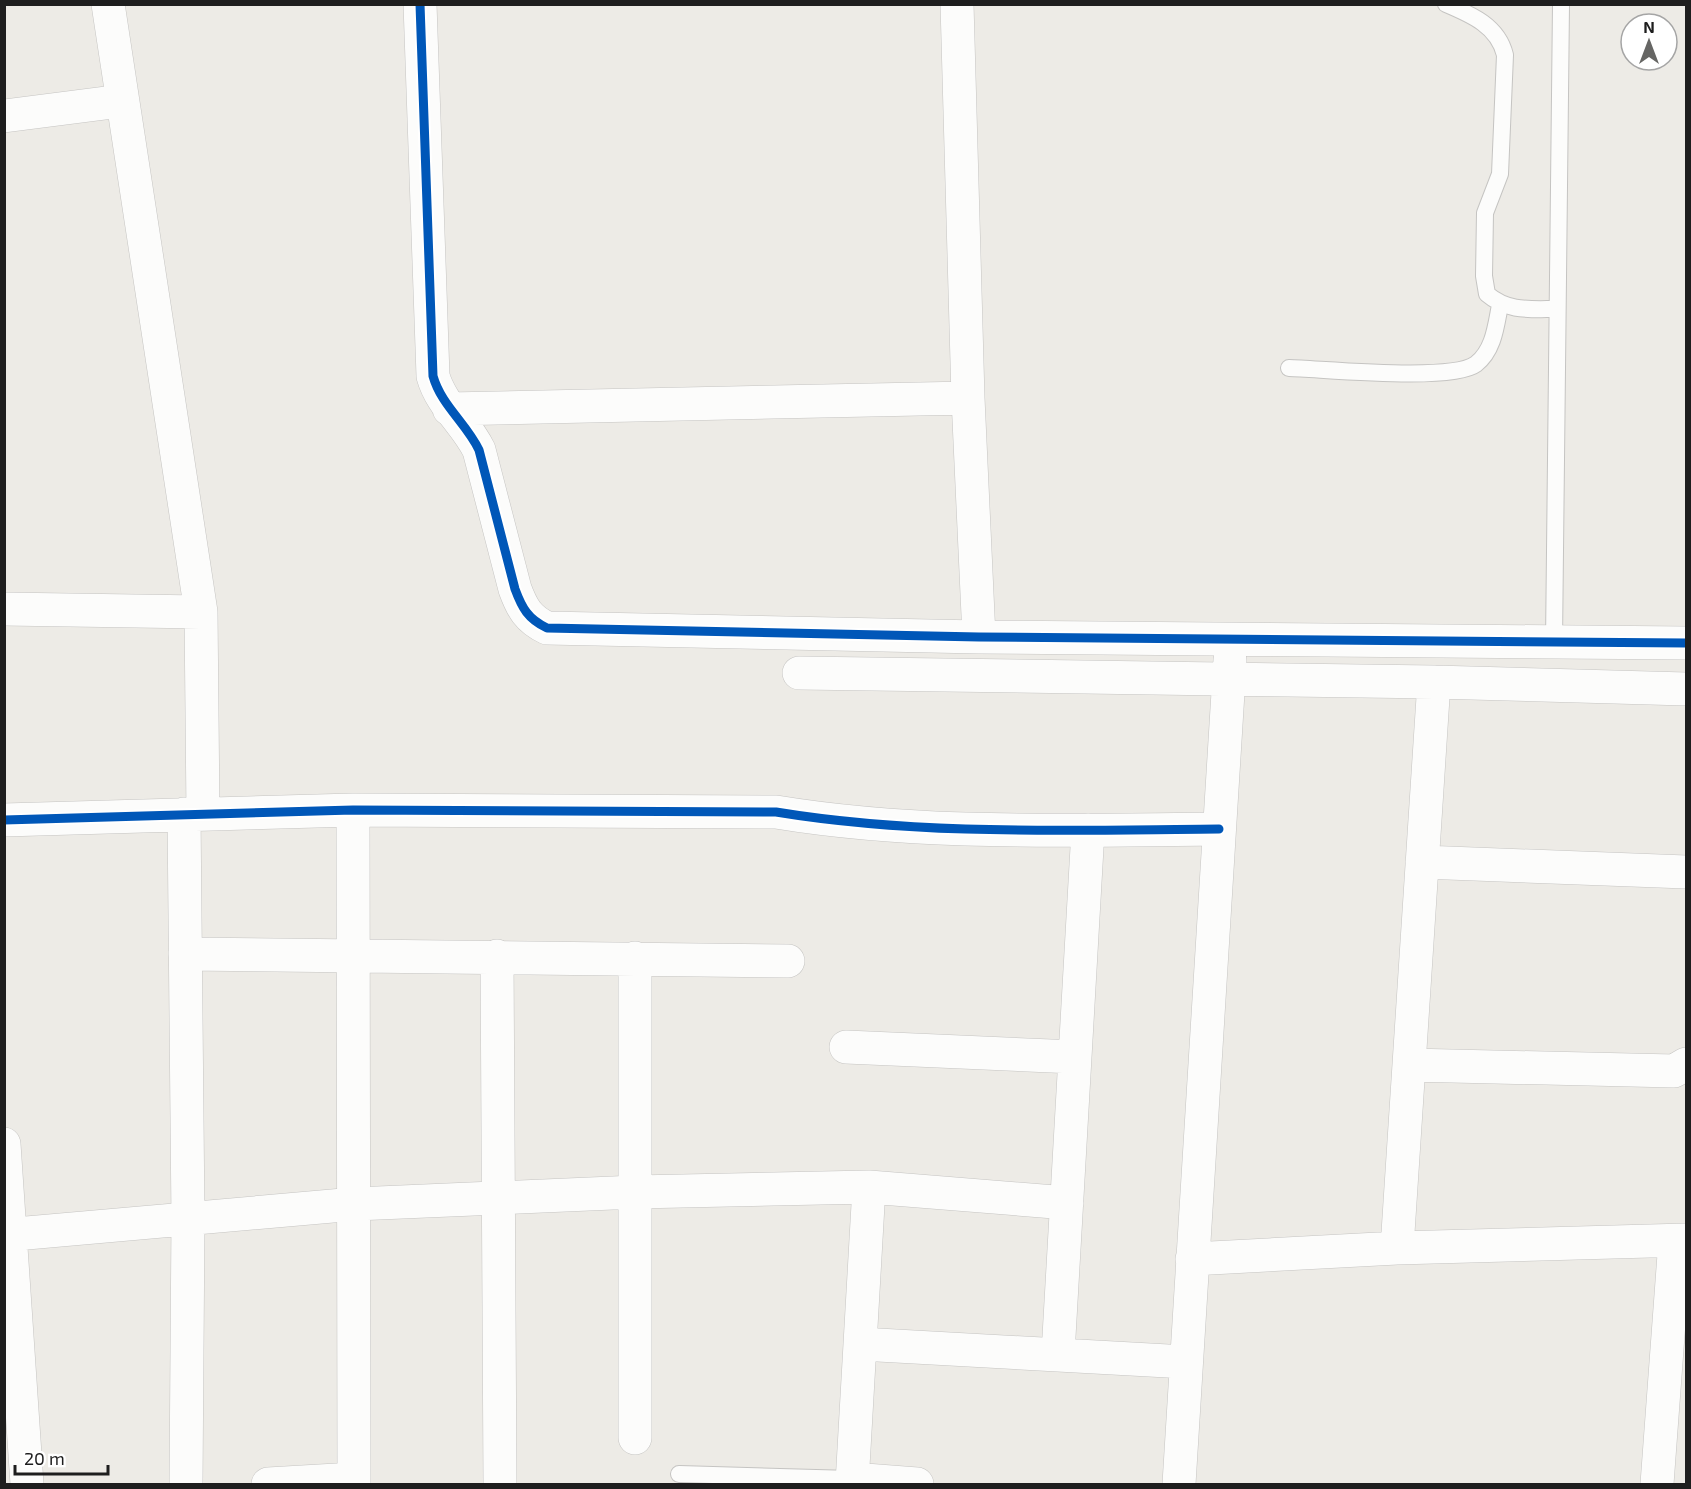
<svg xmlns="http://www.w3.org/2000/svg" width="1691" height="1489" viewBox="0 0 1691 1489" font-family="'Exo 2',sans-serif">
	<rect width="100%" height="100%" fill="#edebe6"/>
	<g fill="none" stroke-linecap="round" stroke-linejoin="round">
		<g stroke="#c5c4c2" stroke-width="18">
			<path id="service" d="M1446,4C1472,15 1498,26 1505,55L1500,174L1485,213L1484,276L1487,294C1508,312 1530,309 1557,309
				M1289,368C1325,369 1452,382 1476,364C1494,350 1496,325 1500,305
				M1554,642L1561,4
				M679,1474L852,1479"/>
		</g>
		<g stroke="#c5c4c2" stroke-width="34">
			<path id="minor" d="M108,4L201,612L203,814
				M420,4L433,376C441,405 466,423 479,450L515,589C522,608 528,619 547,628L979,637L1686,643
				M957,4L968,398L979,637
				M4,116L121,101
				M449,409L968,398
				M4,609L201,612
				M799,673L1434,682L1686,689
				M353,810L354,1484
				M184,814L188,1219L186,1484
				M4,820L353,810L776,812C922,836 1072,830 1219,829
				M1422,862L1686,872
				M185,954L788,961
				M497,956L500,1484
				M635,958V1438
				M846,1047L1075,1057
				M1409,1065L1674,1071L1686,1064
				M4,1144L27,1484
				M869,1187L1067,1203
				M4,1235L355,1204L636,1192L869,1187L852,1484
				M1397,1248L1434,682
				M1192,1259L1397,1248L1686,1240
				M860,1344L1186,1362
				M1058,1354L1088,830
				M852,1479L917,1484
				M268,1484L354,1479
				M1179,1484L1230,660
				M1657,1484L1675,1241"/>
		</g>
		<use href="#service" stroke="#fcfcfb" stroke-width="16"/>
		<use href="#minor" stroke="#fcfcfb" stroke-width="33"/>
		<g stroke="#fff" stroke-width="13">
			<path id="cycleway" d="M420,4L433,376C441,405 466,423 479,450L515,589C522,608 528,619 547,628L979,637L1686,643
				M4,820L353,810L776,812C922,836 1072,830 1219,829"/>
		</g>
		<use href="#cycleway" stroke="#0057b8" stroke-width="9"/>
	</g>
	<rect width="1691" height="1489" fill="none" stroke="#1e1e1e" stroke-width="12"/>
	<g transform="translate(1649 42)"><circle r="28" fill="#ffffff" stroke="#a5a5a5" stroke-width="1.5"/>
	<path d="M0-4.5L10 22L0 15L-10 22Z" fill="#666664"/>
	<text y="-9" font-size="16" font-weight="bold" text-anchor="middle" fill="#1e1e1e">N</text>
	</g>
	<path d="M15 1465v9h93v-9" fill="none" stroke="#1e1e1e" stroke-width="3"/>
	<text x="24" y="1465" font-size="18" fill="#1e1e1e" stroke="#ffffff" stroke-width="4.5" paint-order="stroke">20 m</text>
</svg>
